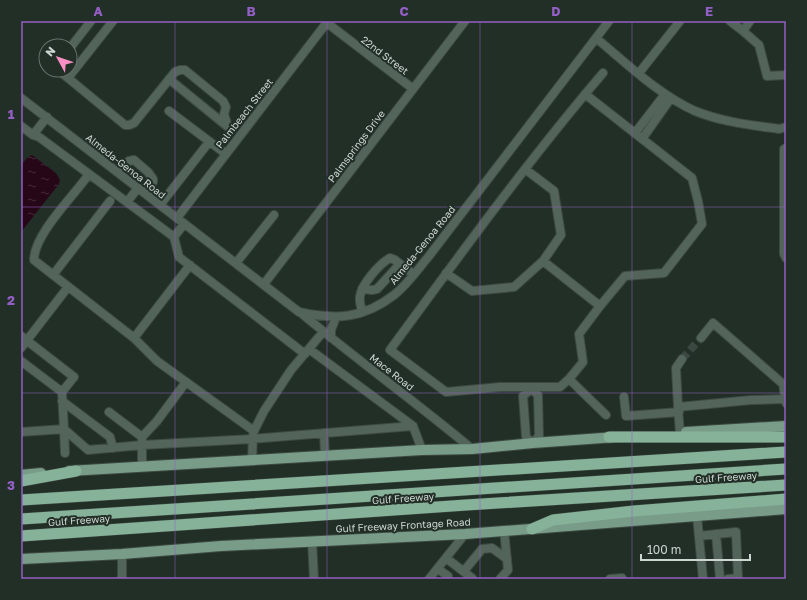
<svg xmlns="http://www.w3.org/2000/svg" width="807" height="600" viewBox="0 0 807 600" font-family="'Golos Text',sans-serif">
	<defs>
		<pattern id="water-ripples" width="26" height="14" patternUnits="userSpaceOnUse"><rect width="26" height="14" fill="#260718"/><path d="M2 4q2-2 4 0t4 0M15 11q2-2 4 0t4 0" fill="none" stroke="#442a39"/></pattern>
	</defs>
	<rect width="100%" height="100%" fill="#212f27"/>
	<path fill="url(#water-ripples)" d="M32,155L56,173L60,180L59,184L21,232V165L28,157Z"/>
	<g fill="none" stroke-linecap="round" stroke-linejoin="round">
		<path stroke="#3b4841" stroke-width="8" stroke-dasharray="8 4" stroke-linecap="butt" d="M682,359L701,338"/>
		<g stroke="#3d4a42" stroke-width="10">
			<path id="minor" d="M730,21L743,31
				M750,21L743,31L759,45L767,76L786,75
				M327,23L412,88
				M596,38C626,63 659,95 695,111C722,122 751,125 779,129L786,127
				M70,48L91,21
				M58,70L68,78L113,21
				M639,73L680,21
				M68,78L125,125H129L134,123L175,72L180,70H185L223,101L226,107L224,114L228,127L169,79
				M585,94L692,178L698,201L702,224L664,273L625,276L600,306L579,334L583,362L569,379L560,387H500L446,392L390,350C459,256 527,162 603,73
				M21,98L299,312C336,320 363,319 394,295C408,284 418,269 429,256L609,21
				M169,111L226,154
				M21,126L33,135L39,137L174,237L179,257L305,354
				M635,133L665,94
				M33,135L47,117
				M642,139L671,98
				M786,148L784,149V254L786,258
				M117,172L129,161L134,160L148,172L153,179V182L144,193
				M89,174C74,196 34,234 34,260L134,338L157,361L254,431L264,411L291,370L323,332
				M127,202L138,188
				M160,205L209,142
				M177,218L328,21
				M174,237L184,224
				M543,261L600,306
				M236,263L274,215
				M446,273L472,291L514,287L543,261L561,235L554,191L525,169
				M53,275L110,201
				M264,284L465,21
				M362,289L372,290L377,289L400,264
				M362,312C361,307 359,301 360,296C362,284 379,264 390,258L395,260L413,274
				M301,313C357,360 416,402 472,449
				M21,336L74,377L62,392
				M134,338L190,265
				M331,338V330L336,317
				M701,338L713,323L783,384L786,403
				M21,348L68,287
				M309,349L413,426
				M682,359L676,368L678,407L751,400L786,399
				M21,361L62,392L64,429L88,450L142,445L252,439L413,426L422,450
				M569,379L606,415
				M531,389L538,395L539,436L533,443L526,437L523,396Z
				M624,397L626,416L679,412
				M62,401L110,437L113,448
				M678,408L680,433
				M109,412L142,437
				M21,432L64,429L65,453
				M324,433L325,455
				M252,460L253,435
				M142,467V437L157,421L186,382
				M697,516L703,579
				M716,534L720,579
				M699,536L736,532L738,578L728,579
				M312,541L314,579
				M122,554V579
				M446,558L472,578
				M438,569L448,576
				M464,571L482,549L492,548L507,559
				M429,579L465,534
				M500,579L508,570L504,530
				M610,579L622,578"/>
		</g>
		<g stroke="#3d4a42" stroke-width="12">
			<path id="major" d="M686,432L786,426
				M69,471L422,450L472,449L533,443L616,437
				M21,475L41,473
				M21,559L122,554L221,546L465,534L786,509"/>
		</g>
		<g stroke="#3d4a42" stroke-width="12">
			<path id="highway" d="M609,437H786
				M21,481L76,471
				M21,500L786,452
				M21,519L786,469
				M532,529L553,520L634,511L786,499
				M21,536L466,505L786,485"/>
		</g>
		<use href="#minor" stroke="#53645a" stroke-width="8"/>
		<use href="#major" stroke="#789c88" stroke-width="10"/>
		<use href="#highway" stroke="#87b29a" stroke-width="11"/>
	</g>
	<path fill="none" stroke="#945fc5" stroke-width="1" stroke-opacity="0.55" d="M175,21V579M327,21V579M480,21V579M632,21V579M21,207H786M21,393H786"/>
	<g text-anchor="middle" stroke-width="4" stroke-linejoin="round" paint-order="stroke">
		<g font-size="10" fill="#ced6d2" stroke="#212f27">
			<text transform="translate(385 55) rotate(37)" y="4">22nd Street</text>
			<text transform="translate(244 113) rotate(-52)" y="4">Palmbeach Street</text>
			<text transform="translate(356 146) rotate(-53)" y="4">Palmsprings Drive</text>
			<text transform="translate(126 166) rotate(38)" y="4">Almeda-Genoa Road</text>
			<text transform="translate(422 245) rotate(-51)" y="4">Almeda-Genoa Road</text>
			<text transform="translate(392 372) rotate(38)" y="4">Mace Road</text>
			<text transform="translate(726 477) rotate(-4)" y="4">Gulf Freeway</text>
			<text transform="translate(403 498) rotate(-4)" y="4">Gulf Freeway</text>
			<text transform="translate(79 520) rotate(-4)" y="4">Gulf Freeway</text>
			<text transform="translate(403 525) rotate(-3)" y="4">Gulf Freeway Frontage Road</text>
		</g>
	</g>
	<rect width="807" height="600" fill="none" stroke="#212f27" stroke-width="44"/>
	<g transform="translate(58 58) rotate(310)"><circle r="19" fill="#212f27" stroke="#66726b"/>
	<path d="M0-3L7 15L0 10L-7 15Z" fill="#fb8fc4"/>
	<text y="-6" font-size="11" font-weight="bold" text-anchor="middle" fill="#ced6d2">N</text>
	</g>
	<path d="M641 554v6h109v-6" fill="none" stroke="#ced6d2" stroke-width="2"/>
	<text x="647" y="554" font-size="12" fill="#ced6d2" stroke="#212f27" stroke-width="3" paint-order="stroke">100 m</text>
	<rect x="22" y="22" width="763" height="556" fill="none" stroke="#945fc5" stroke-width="1.5"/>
	<g font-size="13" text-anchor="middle" font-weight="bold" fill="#945fc5">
		<text x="98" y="16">A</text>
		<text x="251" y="16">B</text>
		<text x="404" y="16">C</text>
		<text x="556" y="16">D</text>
		<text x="709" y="16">E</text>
		<text x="11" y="119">1</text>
		<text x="11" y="305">2</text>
		<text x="11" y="490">3</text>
	</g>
</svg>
